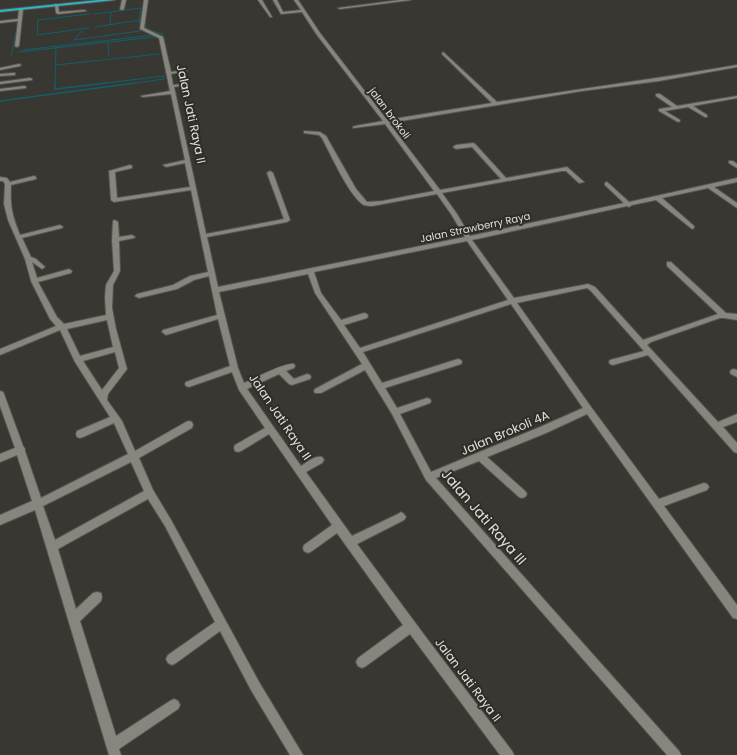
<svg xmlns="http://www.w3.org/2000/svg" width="737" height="755" viewBox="0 0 737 755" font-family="Poppins,sans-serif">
	<rect width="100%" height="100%" fill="#383731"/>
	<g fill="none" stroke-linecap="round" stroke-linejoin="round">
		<path stroke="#115f6c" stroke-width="1" d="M89,14L38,20L37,35L89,28
			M110,25L111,12
			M95,27L140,20
			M83,30L74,40L140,31
			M108,43L109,55
			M23,50L154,35V37L163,36V34L146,29V21L139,22L141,8L94,14
			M19,52L154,37
			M11,56L17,28
			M56,65L159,54
			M55,84L56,48
			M98,84L164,76V79L128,84"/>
		<path stroke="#115f6c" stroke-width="1.5" d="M55,83V89L107,83
			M0,101L135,83"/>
		<g stroke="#565450" stroke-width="2">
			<path id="minor" d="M122,0H126L124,9L122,10L120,9Z
				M144,0H148L144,28L163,37L171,72L185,70L187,71L171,74L173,85L183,84L185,85L174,87L206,234L284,219L267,173L270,171L273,173L290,220L287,222L207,237L218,287L465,237L451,214L437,194L372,206C368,206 364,206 361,203C347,191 331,155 322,138L319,135L304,133V131L320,132L326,136L356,189L367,202L382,201L434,191L385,124L353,128V127L355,126L383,121L317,35L302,12L281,14L273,0H277L283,12L301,10L294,0H298L320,33L387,120L492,103L442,54L443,52L497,102C577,89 657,79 737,65V67L659,81L582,91L389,123L440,190L501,179L472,147L456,149L453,147L456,145L473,143L475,144L506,178L567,167L584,182L579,183L566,171H562L442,193L457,214L470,236L624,203L605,185V183L607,182L629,202L737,178V182L714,187L737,203V208L708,188L662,198L694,226V228L692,229L656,200L632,205L629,207L627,206L472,240L514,298L588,284L595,287L643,340L718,314L667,266V262H671L726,313L737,314V320L724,318H720L651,342L647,345L718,422L737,414V422L723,427L737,443V453L734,452L648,355L613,365L610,364L609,362L610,360L644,351L591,291L587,288L517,303L591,407L659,499L704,483L707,484L709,487L707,490L664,506L737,605V619L733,618L587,414L546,433L487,457L525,491L527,494L525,497L522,498L519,497L479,461L436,478L679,751L681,755H667L426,480L392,414L365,370L321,393H315L314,391L315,389L362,364L315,293L308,274L219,292L238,368L244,383C254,379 285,362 294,364L295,366L294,368L286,371L294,379L307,374L310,375L311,377L310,379L292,385L289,384L279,374L247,389L301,466C307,462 315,455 322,457L324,460L322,463L306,472L352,536L398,514L401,512L404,514L406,517L404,520L357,544L425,636L512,751L514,755H500L410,634L366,666L362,668L358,666L356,662L358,658L403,625L337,533L312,551L308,553L304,551L303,548L304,545L332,525L269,434L241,451L238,452L235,451L234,448L235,445L265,428L239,390L232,372L189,387L186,386L185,384L186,382L230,366L218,319L166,335L162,332L163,330L217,315L209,276L194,280L177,289L139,298L135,296L137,294L173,285L190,276L208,272L191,190L114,202L111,200L109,171L130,165L132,166V168L115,172L117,198L190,187L185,163L166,167L163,165L185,160L171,94L143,97L141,96L170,91L159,38L140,29ZM467,241L508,300L360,348L344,325L367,318L368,316L367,314L364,313L341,320L321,293L314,272ZM511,304L583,408L540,427L431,472L400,414L430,403L431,401L430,399L427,398L397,408L385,388L461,364L462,362L461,360L458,359L382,383L363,352Z
				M258,0H262L272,17H270Z
				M400,0H411L340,9L338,8Z
				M55,4L58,5L59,12L84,10L86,11L58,14L56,13Z
				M21,8L23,9L19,46L17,47L15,46L18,21L0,23V21L18,19L19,9Z
				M19,64L21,65L20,66L0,70V68Z
				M13,73H15V75L0,76V74Z
				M30,78L32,79V80L0,84V82Z
				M24,86L26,87V88L0,91V89Z
				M656,94H660L677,106L737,96V98L693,106L707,115V117H705L688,107L665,111L680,120V121L678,122L659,111V109L672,107L656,96Z
				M729,161H733L737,164V168L729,163Z
				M34,176L36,177V179L11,185C10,207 12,215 20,235L60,225L63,227L62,228L22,238L31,257L36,259L45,267L42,269L32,262L37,278L69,269L72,271L71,273L38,282L57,317L64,324L106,315L105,297L106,285L114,271L112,240L113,221L115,220L118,222L119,237L132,235L135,237L134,238L119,241L120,271L113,285L112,308L116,329L127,369L108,394L107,400L122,421L135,451L186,422L189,421L192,422L193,425L192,428L139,458L153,490L171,520L259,682L303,755H290L251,690L220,631L176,663L172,665L168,663L166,659L168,655L215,622L165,526L148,499L58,549L76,609L93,593L97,592L101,593L102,597L101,601L80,621L116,736L170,701L174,699L178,701L180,705L178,709L119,749L121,755H109L35,510L0,525V515L32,501L17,455L0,462V454L15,448L0,406V391L3,392L4,394L23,446L25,449V451L41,498L128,454L114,423L83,437L80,438L77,437L76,434L77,431L110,417L75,362L60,330L0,355V349L56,326L50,319L31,281L25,259L8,220L4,204L5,184L3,181H0V177L7,178L10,182ZM107,320L113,347L80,356L67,329ZM115,352L119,368L102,390L83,361ZM131,462L144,491L55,540L43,506Z
				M734,369L737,370V377L731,374L730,372L731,370Z"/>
		</g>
		<g stroke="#565450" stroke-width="2">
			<path id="trunk" d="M99,0H115L0,12V10Z"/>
		</g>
		<use href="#minor" fill="#86857e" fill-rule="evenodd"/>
		<use href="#trunk" fill="#2abace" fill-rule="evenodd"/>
	</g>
	<g text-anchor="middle" stroke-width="4" stroke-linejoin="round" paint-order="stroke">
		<g font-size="10" fill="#e0e0dc" stroke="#2e2d27">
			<text transform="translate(390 113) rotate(53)" y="4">jalan brokoli</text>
			<text transform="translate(475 227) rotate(-12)" y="4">Jalan Strawberry Raya</text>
		</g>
		<g font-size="12" fill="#e0e0dc" stroke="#2e2d27">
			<text transform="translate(191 114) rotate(78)" y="4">Jalan Jati Raya II</text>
			<text transform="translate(280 417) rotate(56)" y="4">Jalan Jati Raya II</text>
			<text transform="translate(505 433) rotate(-23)" y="4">Jalan Brokoli 4A</text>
			<text transform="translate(468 680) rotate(53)" y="4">Jalan Jati Raya II</text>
		</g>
		<g font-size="14" fill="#e0e0dc" stroke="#2e2d27">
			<text transform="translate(484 517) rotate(49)" y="5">Jalan Jati Raya III</text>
		</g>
	</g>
</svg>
